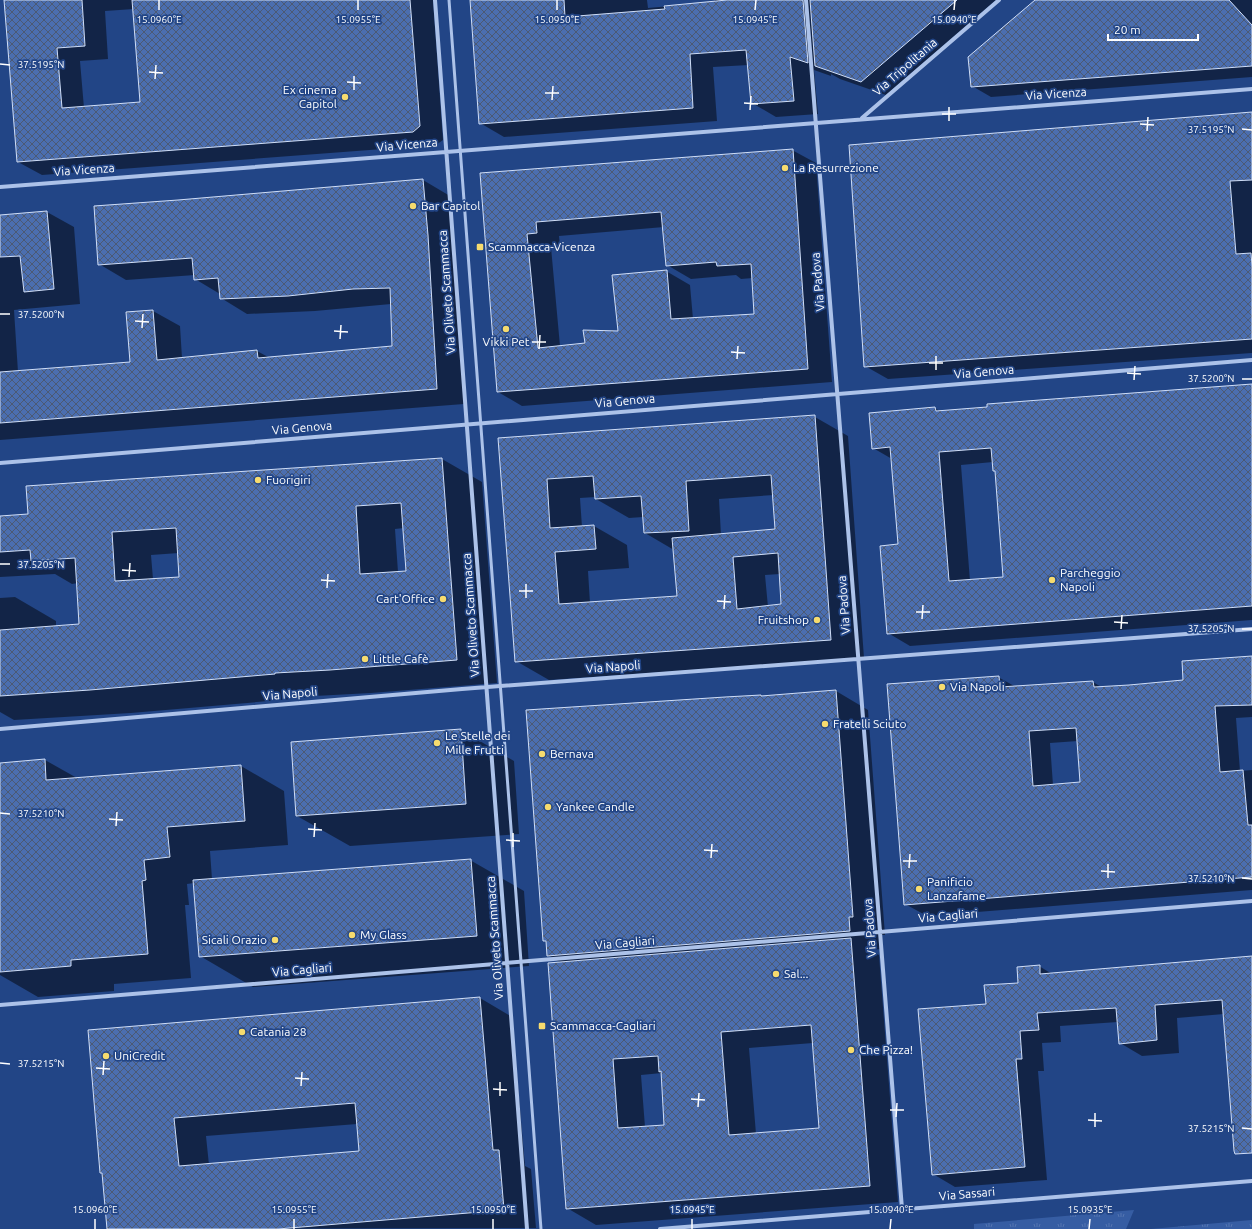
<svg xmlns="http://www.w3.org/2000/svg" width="1252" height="1229" viewBox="0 0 1252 1229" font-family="Ubuntu,sans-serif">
	<defs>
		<pattern id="grass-tufts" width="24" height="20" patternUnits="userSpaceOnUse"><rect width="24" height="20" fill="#365da3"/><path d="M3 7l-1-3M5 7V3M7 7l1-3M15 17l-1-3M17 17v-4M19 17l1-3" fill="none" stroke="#5475b1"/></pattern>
		<pattern id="building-cross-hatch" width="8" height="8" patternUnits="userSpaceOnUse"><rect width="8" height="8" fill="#4b6eaf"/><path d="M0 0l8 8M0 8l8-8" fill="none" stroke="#4c5a74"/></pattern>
	</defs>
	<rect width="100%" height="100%" fill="#224586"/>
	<path fill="url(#grass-tufts)" d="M1134,1210L1126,1229H974V1224Z
		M1252,1220V1229H1151Z"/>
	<path fill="#0007" fill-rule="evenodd" d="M5,0H433L443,140L436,145L42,175L18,162ZM134,9L141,103L84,108L80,61L108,59L105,11Z
		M471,0H647L648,8L715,2V0H996L886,95L840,79L831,74V76L814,70L818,114L776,117L752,103L749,65L713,67L717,121L504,137L480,123Z
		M1036,0H1252V77L991,97L972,86Z
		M1252,113V353L888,379L865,366Z
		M792,150L816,163L832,382L522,406L498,392L482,174ZM664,227L667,265L691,279L736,275L741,279L753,278L755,315L693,319L690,285L666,271L619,332L586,344L560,346L551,247L560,246L559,236Z
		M423,180L450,196L464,404L0,440V216L47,212L74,227L80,304L14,310L18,372L131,363L153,311L180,326L182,358L257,351L270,358L393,347L391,304L315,311L247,314L221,298L220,294L195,279V275L126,280L99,264Z
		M1252,385V620L910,646L888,633L899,545L892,459L873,448L935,408L941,412ZM993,462L996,471L1004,578L970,581L961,465Z
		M815,417L848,436L864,658L549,680L516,661L499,439ZM774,495L776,530L721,535L719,499ZM596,497V499L629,518L643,517L645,533L674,550L678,596L590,603L588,571L629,568L627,545L594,526L582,527L580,498ZM780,574L782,605L768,607L765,575Z
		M442,459L482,482L497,683L371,693L315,696V697L131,713L14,720L0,712V598L15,597L56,621V627L80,625L78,583L72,584L55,574L0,577V517L29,515L27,487ZM404,528L407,572H398L395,529ZM179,553L180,578L153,579L151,555Z
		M1252,657V717L1236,718L1240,771L1252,770V890L927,916L905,904L998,677L1016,687L1093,682L1103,688L1184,681ZM1078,741L1081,783L1053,785L1050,743Z
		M836,691L868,710L885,935H881L882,949L870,950L879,955L898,1202L596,1225L567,1208L561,963L548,955L547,943L544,940L763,697ZM813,1043L820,1129L756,1134L749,1048ZM662,1073L665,1126L645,1127L641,1075Z
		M461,730L514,761L519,834L350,846L297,816Z
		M45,760L77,778L241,766L284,791L288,845L210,851L212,879L470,860L524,891L529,966L253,987L200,956L194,883L187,884L189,905H185L191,978L114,984V991L38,997L0,975V764Z
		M1252,957V1133L1224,1014L1177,1018L1179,1053L1142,1056L1120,1043L1118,1022L1060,1026L1061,1042L1042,1043L1044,1071H1038L1047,1180L955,1187L933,1174L987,1005L1019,983L1039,966L1052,974Z
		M480,998L512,1017L525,1166L531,1169L536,1228L108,1229L89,1031ZM357,1124L360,1152L209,1165L206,1136Z"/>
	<path fill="url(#building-cross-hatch)" stroke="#d0def7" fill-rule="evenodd" d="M4,0H82L85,46L57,48L62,108L140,102L132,0H410L420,126L413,132L17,162Z
		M470,0H564L565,17L665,9L664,6L727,0H803L808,63L790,57L794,101L751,104L746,50L690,54L693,108L479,124Z
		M810,0H957L861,82L815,66Z
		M1035,0H1229L1252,25V66L971,87L968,57Z
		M1252,112V180L1230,181L1236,254L1251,253L1252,266V339L864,367L849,145Z
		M793,149L808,369L497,392L480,173ZM661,212L666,266L716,262L717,266L751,264L754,314L671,319L667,270L612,275L618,331L583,330L585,343L538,348L527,234L537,233L536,222Z
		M423,179L428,235L437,389L0,423V372L130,362L126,312L153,310L157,360L257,350L258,358L392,346L390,288L353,289L288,296L220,299L218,278L194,280L192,258L98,265L94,206L178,200Z
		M47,211L54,289L24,292L20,256L0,257V215Z
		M1252,384V606L887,634L880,546L898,544L890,447L872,449L869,413L935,407L936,411L987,407V404ZM991,448L993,471H995L1003,577L949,581L939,452Z
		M815,415L831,640L515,662L498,438ZM771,475L775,529L672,538L677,596L559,604L555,552L596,549L594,525L550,528L547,479L593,476L595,499L641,496L644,533L689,531L686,481ZM778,553L781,604L737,609L733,557Z
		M442,458L457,660L330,670L275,673V674L90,690L0,696V630L79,624L75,558L31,561L30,550L0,552V516L28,514L26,486ZM401,503L406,571L360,574L356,506ZM176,528L179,577L115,581L112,532Z
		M1252,656V705L1215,706L1220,772L1243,770L1248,825H1252V877L904,905L887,684L999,676L1000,687L1093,681L1094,687L1129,685L1183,680L1182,661ZM1076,728L1080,782L1033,786L1029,731Z
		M836,690L853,917H849L850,931L547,956L546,941H543L526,710L725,697L761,695V696Z
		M461,729L466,804L296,816L291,742Z
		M45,759L46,780L241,765L245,821L167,827L170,857L144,860L146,880L142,881L148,954L71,960V966L0,972V763Z
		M471,859L477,936L199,957L193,880Z
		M851,938L870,1186L566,1209L548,963ZM811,1025L819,1128L729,1135L721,1032ZM658,1056L659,1072L661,1071L664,1125L618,1128L613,1059Z
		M1252,956V1153L1235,1154L1234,1151L1222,1000L1155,1005L1157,1040L1119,1044L1116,1008L1037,1013L1039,1030L1020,1031L1022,1059H1016L1025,1167L932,1175L918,1009L986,1004L984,985L1018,983L1017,967L1040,965V974Z
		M480,997L493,1150H499L504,1210L278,1229H107L102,1173H100L88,1030ZM355,1103L359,1151L179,1166L174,1118Z"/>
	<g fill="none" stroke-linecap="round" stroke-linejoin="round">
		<path stroke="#acc2e9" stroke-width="3" d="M449,0L541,1229"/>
		<path stroke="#acc2e9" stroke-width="4" d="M435,0L527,1229
			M806,0L902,1209
			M862,118L999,0
			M0,187L1252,89
			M0,463L1252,360
			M0,729L462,689L1252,629
			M0,1005L1252,901
			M660,1229L1252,1181"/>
	</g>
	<path fill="none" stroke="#fff" stroke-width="1.5" d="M159,10V0M358,10V0M557,10V0M755,10L756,0M954,10L955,0M0,64L10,65M149,72L163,73M155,79L156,65M347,82L361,83M354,90V76M545,93H559M552,100L553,86M744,103L758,104M750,110L751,96M942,114H956M949,121V107M1140,124L1154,125M1242,129L1252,130M1147,131L1148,117M0,314H10M135,321L149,322M142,328L143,314M334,331L348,332M340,339L341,325M532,342H546M539,349L540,335M731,352L745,353M737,359L738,346M929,363H943M936,370V356M1127,373L1141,374M1242,379H1252M1134,380L1135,366M0,564H10M122,570L136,571M129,577L130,563M321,580L335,581M327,588L328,574M519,591H533M526,598V584M717,601L731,602M724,609L725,595M916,612H930M922,619L923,605M1114,622L1128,623M1121,629L1122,615M1242,629H1252M0,813L10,814M109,819L123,820M116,826L117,812M308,829L322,830M314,837L315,823M506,840L520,841M513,847V833M704,850L718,851M711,858L712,844M903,861H917M909,868L910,854M1101,871L1115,872M1108,878V864M1242,878L1252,879M0,1063L10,1064M96,1068L110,1069M103,1075L104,1061M295,1078L309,1079M301,1086L302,1072M493,1089L507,1090M500,1096V1082M691,1099L705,1100M698,1107L699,1093M890,1110H904M896,1117L897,1103M1088,1120L1102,1121M1095,1127V1113M1242,1128L1252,1129M95,1229V1219M294,1229V1219M493,1229V1219M692,1229V1219M890,1229L891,1219M1089,1229L1090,1219"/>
	<g fill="#f6db6e" stroke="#224586" stroke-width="1.5">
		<circle cx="345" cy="97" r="4"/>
		<circle cx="785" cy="168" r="4"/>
		<circle cx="413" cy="206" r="4"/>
		<rect x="476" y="243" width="8" height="8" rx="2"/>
		<circle cx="506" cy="329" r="4"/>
		<circle cx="258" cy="480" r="4"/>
		<circle cx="1052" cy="580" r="4"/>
		<circle cx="443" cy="599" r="4"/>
		<circle cx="817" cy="620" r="4"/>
		<circle cx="365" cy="659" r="4"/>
		<circle cx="942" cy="687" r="4"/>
		<circle cx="825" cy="724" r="4"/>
		<circle cx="437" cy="743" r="4"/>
		<circle cx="542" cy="754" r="4"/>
		<circle cx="548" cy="807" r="4"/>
		<circle cx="919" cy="889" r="4"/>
		<circle cx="352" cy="935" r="4"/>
		<circle cx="275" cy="940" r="4"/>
		<circle cx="776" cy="974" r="4"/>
		<rect x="538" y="1022" width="8" height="8" rx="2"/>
		<circle cx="242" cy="1032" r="4"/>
		<circle cx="851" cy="1050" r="4"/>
		<circle cx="106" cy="1056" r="4"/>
	</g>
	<g text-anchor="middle" stroke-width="3.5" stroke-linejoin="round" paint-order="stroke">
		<g font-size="12" fill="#fff" stroke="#224586">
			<text transform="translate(905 67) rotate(-41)" y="4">Via Tripolitania</text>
			<text transform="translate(1056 94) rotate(-4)" y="4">Via Vicenza</text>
			<text transform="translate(407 145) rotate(-5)" y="4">Via Vicenza</text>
			<text transform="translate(84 170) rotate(-4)" y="4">Via Vicenza</text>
			<text transform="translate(818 282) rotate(-95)" y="4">Via Padova</text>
			<text transform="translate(447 292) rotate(-94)" y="4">Via Oliveto Scammacca</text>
			<text transform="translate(984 372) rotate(-5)" y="4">Via Genova</text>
			<text transform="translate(625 401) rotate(-5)" y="4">Via Genova</text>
			<text transform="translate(302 428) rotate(-5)" y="4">Via Genova</text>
			<text transform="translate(844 605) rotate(-94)" y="4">Via Padova</text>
			<text transform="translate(471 615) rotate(-94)" y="4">Via Oliveto Scammacca</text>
			<text transform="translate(613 667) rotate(-4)" y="4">Via Napoli</text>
			<text transform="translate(290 694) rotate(-5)" y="4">Via Napoli</text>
			<text transform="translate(948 916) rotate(-5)" y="4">Via Cagliari</text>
			<text transform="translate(870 928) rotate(-94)" y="4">Via Padova</text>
			<text transform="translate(495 938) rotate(-94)" y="4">Via Oliveto Scammacca</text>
			<text transform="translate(625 943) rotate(-5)" y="4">Via Cagliari</text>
			<text transform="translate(302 970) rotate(-5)" y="4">Via Cagliari</text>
			<text transform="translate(967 1194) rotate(-5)" y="4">Via Sassari</text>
		</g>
		<g font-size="12" fill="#fff" stroke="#224586" text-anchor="start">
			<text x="337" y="94" text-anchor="end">Ex cinema<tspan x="337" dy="14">Capitol</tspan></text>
			<text x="793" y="172">La Resurrezione</text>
			<text x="421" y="210">Bar Capitol</text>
			<text x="488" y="251">Scammacca-Vicenza</text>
			<text x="506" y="346" text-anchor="middle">Vikki Pet</text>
			<text x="266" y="484">Fuorigiri</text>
			<text x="1060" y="577">Parcheggio<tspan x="1060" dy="14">Napoli</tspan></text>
			<text x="435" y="603" text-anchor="end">Cart'Office</text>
			<text x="809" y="624" text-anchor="end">Fruitshop</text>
			<text x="373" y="663">Little Cafè</text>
			<text x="950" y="691">Via Napoli</text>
			<text x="833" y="728">Fratelli Sciuto</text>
			<text x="445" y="740">Le Stelle dei<tspan x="445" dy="14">Mille Frutti</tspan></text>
			<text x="550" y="758">Bernava</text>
			<text x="556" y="811">Yankee Candle</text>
			<text x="927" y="886">Panificio<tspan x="927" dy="14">Lanzafame</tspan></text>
			<text x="360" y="939">My Glass</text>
			<text x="267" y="944" text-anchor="end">Sicali Orazio</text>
			<text x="784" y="978">Sal...</text>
			<text x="550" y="1030">Scammacca-Cagliari</text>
			<text x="250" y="1036">Catania 28</text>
			<text x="859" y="1054">Che Pizza!</text>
			<text x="114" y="1060">UniCredit</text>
		</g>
	</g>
	<g font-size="10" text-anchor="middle" fill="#fff" stroke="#224586" stroke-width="3.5" stroke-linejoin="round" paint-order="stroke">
		<text x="159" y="23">15.0960°E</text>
		<text x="358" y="23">15.0955°E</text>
		<text x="557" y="23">15.0950°E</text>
		<text x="755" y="23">15.0945°E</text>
		<text x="954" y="23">15.0940°E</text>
		<text x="41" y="68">37.5195°N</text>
		<text x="1211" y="133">37.5195°N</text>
		<text x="41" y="318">37.5200°N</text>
		<text x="1211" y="382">37.5200°N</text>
		<text x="41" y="568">37.5205°N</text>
		<text x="1211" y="632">37.5205°N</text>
		<text x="41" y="817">37.5210°N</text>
		<text x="1211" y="882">37.5210°N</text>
		<text x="41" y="1067">37.5215°N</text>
		<text x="1211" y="1132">37.5215°N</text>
		<text x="95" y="1213">15.0960°E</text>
		<text x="294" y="1213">15.0955°E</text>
		<text x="493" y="1213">15.0950°E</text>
		<text x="692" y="1213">15.0945°E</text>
		<text x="891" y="1213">15.0940°E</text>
		<text x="1090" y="1213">15.0935°E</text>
	</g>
	<path d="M1108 34v6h90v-6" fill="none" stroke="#ffffff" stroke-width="2"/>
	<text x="1114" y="34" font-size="12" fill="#ffffff" stroke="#224586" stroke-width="3" paint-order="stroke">20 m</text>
</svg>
